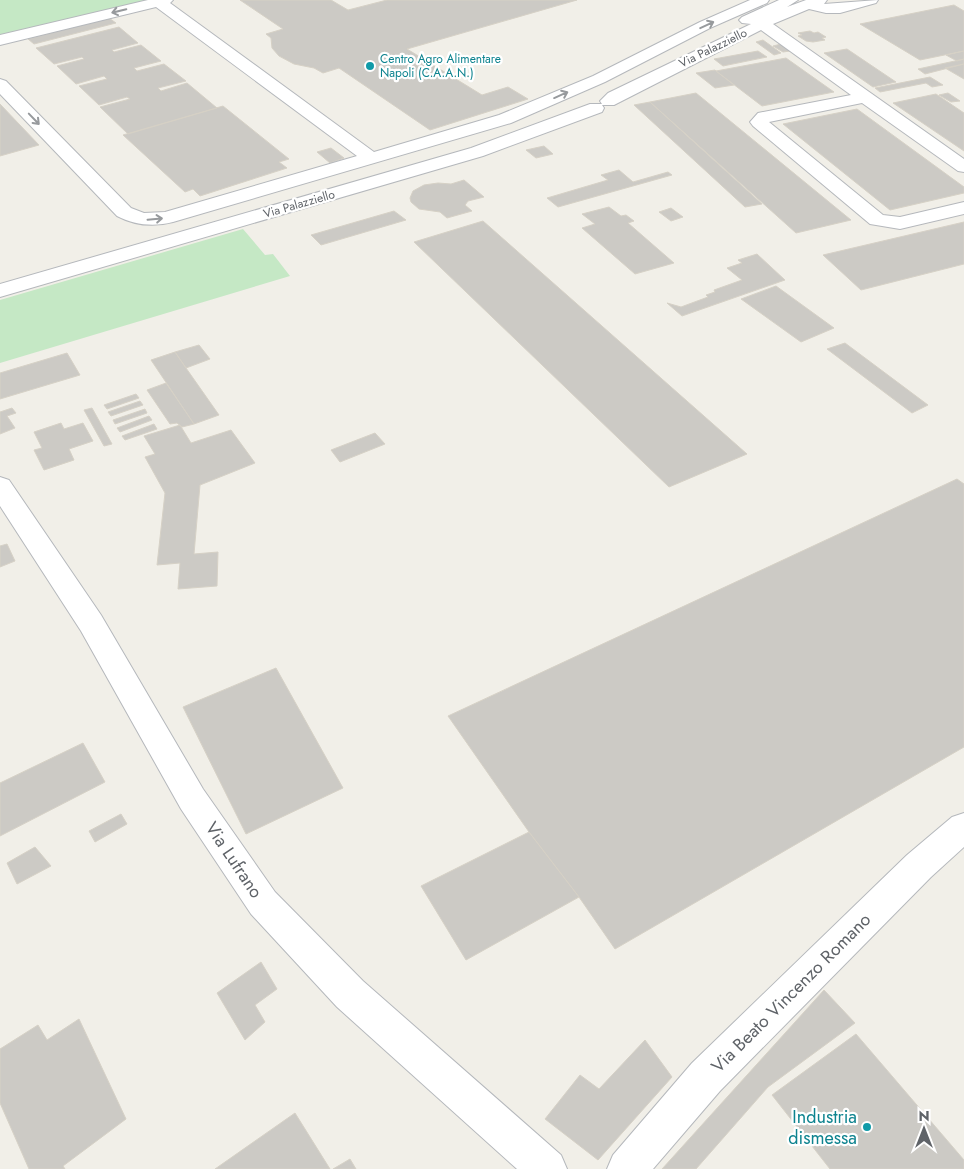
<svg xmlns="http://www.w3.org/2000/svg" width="964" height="1169" viewBox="0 0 964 1169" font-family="Jost,sans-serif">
	<rect width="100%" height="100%" fill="#f1efe8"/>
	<path fill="#c5e8c5" d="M0,0H148L0,36Z
		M243,229L265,255L273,254L290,276L0,363V300Z"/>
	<path fill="#cccac5" stroke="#d6d1c6" d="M240,0H331L348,10L387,0H577L407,49L482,95L508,87L528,99L430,130L339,68L323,73L314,68L294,64L279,56L272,48L271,38L266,34L283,29Z
		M954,5L964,11V51L920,60L860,24Z
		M109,18L116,23L34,44L28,39Z
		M119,27L138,43L112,50L114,52L141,45L161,61L134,68L137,71L164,64L186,81L158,88L161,91L187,83L217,108L128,134L100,107L130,99L127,97L99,105L79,86L107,79L104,76L76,84L57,66L84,59L82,57L54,64L36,48Z
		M810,31L814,33L818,32L826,37L822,38L825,40L813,42L806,41L798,36L802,35L798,33Z
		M763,40L781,53L774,55L756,42Z
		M781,44L790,51L783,52L773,46Z
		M847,49L896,82L873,87L824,53Z
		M758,51L767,57L723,66L714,59Z
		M964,51V59L957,61L946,55Z
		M786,58L834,92L762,106L716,71Z
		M964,59V64L925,74L918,69Z
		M964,64V79L945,68Z
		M715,70L716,71L734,85L715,88L696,73Z
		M930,77L943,85L932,87L926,83L880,92L875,88Z
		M696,93L851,220L796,233L650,102Z
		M948,93L960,101L951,102L939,95Z
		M936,94L964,113V151L893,103Z
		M650,102L762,204L745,207L634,105Z
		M0,104L39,145L0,156Z
		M223,106L289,159L279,162L287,168L200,196L193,189L185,192L123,135Z
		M857,109L964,187V193L890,210L783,124Z
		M544,146L553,154L536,158L526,150Z
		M331,148L344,158L330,163L317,152Z
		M619,170L633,182L668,172L672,175L558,207L547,198L608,180L601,175Z
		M464,180L484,197L468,201L465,205L472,211L447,218L440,212L419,209L411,202L410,198L413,191L424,185L438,183L451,184Z
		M609,207L621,216L626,215L634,221L628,223L674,263L635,274L582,228L595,224L582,214Z
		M671,208L683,217L671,221L659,212Z
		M394,211L406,220L321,245L311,235Z
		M483,221L747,454L669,487L414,242Z
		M964,222V264L861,290L823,255Z
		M757,254L785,280L682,316L667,303L681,307L708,297L706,295L715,292L714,290L742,280L727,268L742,263L738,260Z
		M776,286L834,328L801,342L741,299Z
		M845,343L928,405L912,413L827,349Z
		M199,345L210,359L186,368L175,352Z
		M175,352L186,368L219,415L194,424L151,360Z
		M67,353L80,375L0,399V373Z
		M166,383L194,424L182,427L177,423L170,424L147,390Z
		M136,394L139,398L107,409L104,405Z
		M140,401L143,405L111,416L108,412Z
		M12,408L16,413L7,416L15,428L0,434V412Z
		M92,408L112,444L104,446L84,410Z
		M145,409L147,413L115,424L113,420Z
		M149,416L152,420L120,432L117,428Z
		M61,423L64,429L83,423L93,441L69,449L74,460L44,470L34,450L42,448L34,432Z
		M154,424L157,429L125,440L122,436Z
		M180,425L191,443L231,430L255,463L200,485L194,554L218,552L217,586L178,589L180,563L157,565L165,493L145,457L155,454L144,436Z
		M375,433L385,444L340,462L331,450Z
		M957,479L964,484V747L615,949L579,897L529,832L448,716Z
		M7,544L15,561L0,567V546Z
		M276,668L343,788L246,834L183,707Z
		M83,743L105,782L0,836V783Z
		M121,814L127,824L95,842L89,831Z
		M529,832L579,897L466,960L421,886Z
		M35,847L51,866L17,884L7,863Z
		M261,962L277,989L255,1005L265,1022L245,1040L217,993Z
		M824,990L855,1023L768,1087L696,1169H662Z
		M79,1019L126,1119L63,1166L65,1169H29L0,1103V1049L38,1025L47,1040Z
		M856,1034L964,1160V1169H830L772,1095Z
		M645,1040L672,1077L598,1160L545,1119L580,1075L599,1089Z
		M295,1113L330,1169H215Z
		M350,1159L356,1169H333Z"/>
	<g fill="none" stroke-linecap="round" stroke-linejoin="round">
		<g stroke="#b5b8bc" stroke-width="2">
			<path id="minor" d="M148,0H173L170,3L374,152L499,115L593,76L700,22L750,0H769L767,3L710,28L605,82L511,123L173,222C154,227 134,225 117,216L0,94V79L6,81L131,208L144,213L165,212L357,156L156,7L0,45V35Z
				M779,0H798L787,7L806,0H827L824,4L878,0L876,3L840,13H826L809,9L773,24L964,159V172L958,171L862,103L769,122L883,215L900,217L964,202V214L900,229L870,224L753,126L750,122L758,113L851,95L761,30L614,105H602L604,108L602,112L483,156L0,297V284L471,148L590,104H602L600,101L608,93L751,24L742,23L739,20L742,17Z
				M0,477L9,480L101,615L203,789L275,892L363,981L561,1155L567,1169H517L337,1007L251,914L181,809L81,631L0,506Z
				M964,813V847L931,877L720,1091L653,1169H607L613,1155L692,1063L907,855L952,817Z"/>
		</g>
		<use href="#minor" fill="#fff" fill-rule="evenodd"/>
	</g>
	<defs><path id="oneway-shaft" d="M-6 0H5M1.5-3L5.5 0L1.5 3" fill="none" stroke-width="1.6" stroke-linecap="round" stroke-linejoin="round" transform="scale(1.25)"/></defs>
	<g stroke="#979a9d">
		<use href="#oneway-shaft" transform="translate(119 11) rotate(167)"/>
		<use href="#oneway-shaft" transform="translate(707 25) rotate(-25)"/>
		<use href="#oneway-shaft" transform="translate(561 95) rotate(-24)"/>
		<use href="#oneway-shaft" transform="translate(34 119) rotate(46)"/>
		<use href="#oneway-shaft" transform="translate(155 219) rotate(-5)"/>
	</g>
	<g fill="#0f9aa8" stroke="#fff" stroke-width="2">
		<circle cx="370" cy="66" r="5"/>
		<circle cx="867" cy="1127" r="5"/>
	</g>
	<g text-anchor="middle" stroke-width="4.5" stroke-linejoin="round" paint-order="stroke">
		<g font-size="12" fill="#5f6368" stroke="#fff">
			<text transform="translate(713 48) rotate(-26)" y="4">Via Palazziello</text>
			<text transform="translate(299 204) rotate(-16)" y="4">Via Palazziello</text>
		</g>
		<g font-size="12" fill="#0d838f" stroke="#fff" text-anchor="start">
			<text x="380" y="63">Centro Agro Alimentare<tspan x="380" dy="14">Napoli (C.A.A.N.)</tspan></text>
		</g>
		<g font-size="18" fill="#5f6368" stroke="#fff">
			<text transform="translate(234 860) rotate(56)" y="6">Via Lufrano</text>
			<text transform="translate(791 993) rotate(-45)" y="6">Via Beato Vincenzo Romano</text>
		</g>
		<g font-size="18" fill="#0d838f" stroke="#fff" text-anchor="end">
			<text x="857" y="1123">Industria<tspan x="857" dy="21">dismessa</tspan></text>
		</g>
	</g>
	<g transform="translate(924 1129)" stroke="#ffffff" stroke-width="4" paint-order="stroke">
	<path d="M0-4L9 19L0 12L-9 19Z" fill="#5f6368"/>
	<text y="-8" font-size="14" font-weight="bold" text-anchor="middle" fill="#5f6368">N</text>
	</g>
</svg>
